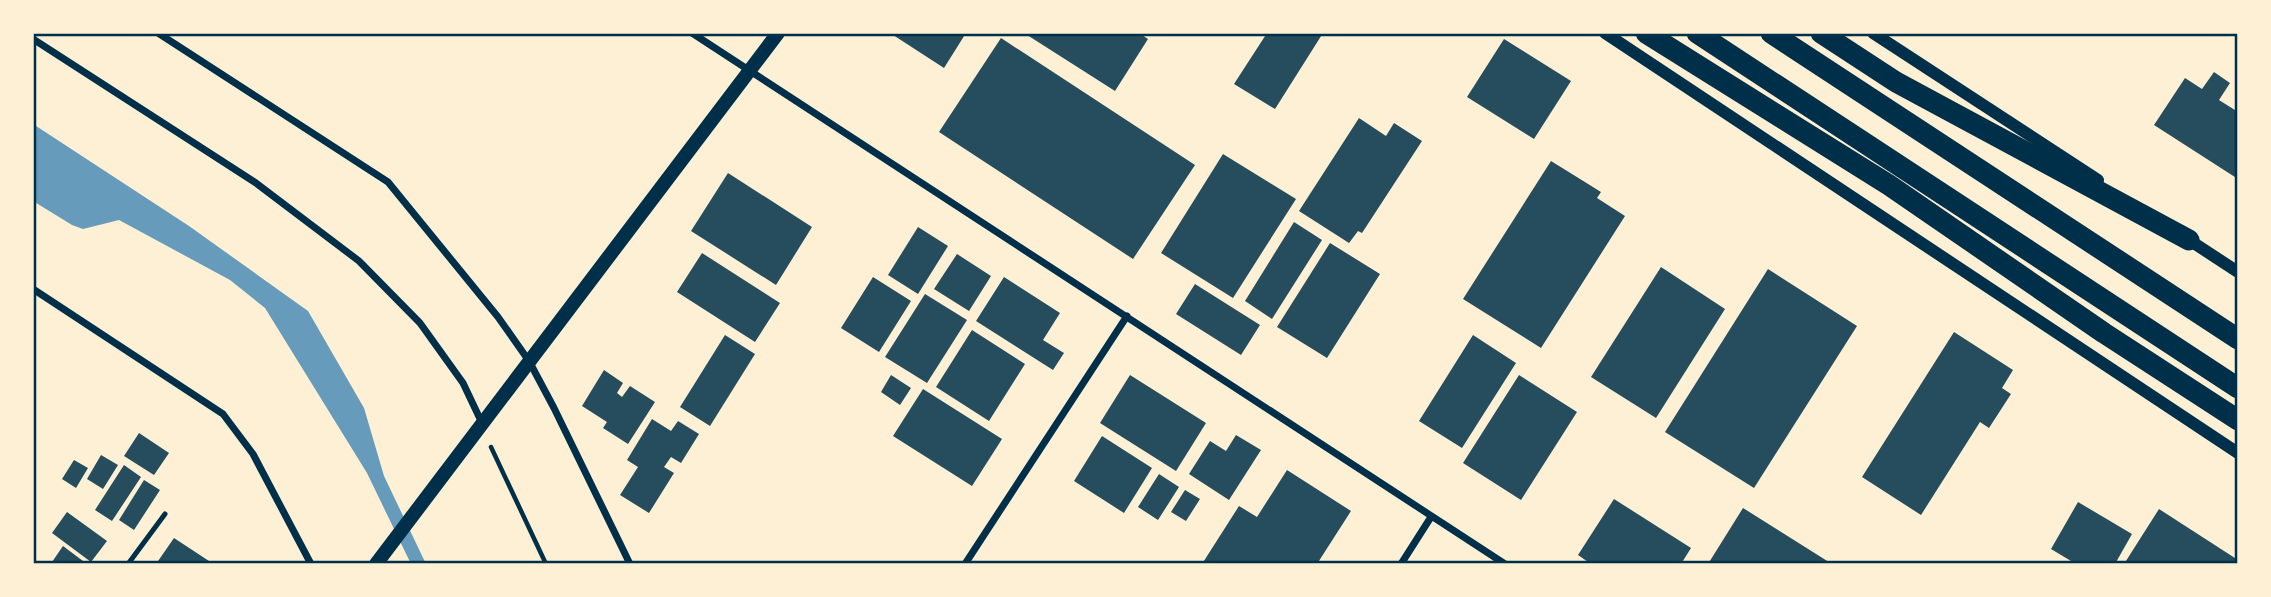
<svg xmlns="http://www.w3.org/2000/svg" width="2271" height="597" viewBox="0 0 2271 597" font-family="Ubuntu,sans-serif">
	<rect width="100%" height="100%" fill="#fdf0d5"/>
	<path fill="#669bbc" d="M33,124L189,226L308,311L364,408L384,476L426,564H411L367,473L265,308L230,280L119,220L83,229L72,225L33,201Z"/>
	<path fill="#264d5e" d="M890,33H966L944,68Z
		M1024,33H1139L1148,39L1115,91Z
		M1267,33H1323L1275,109L1234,84Z
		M1001,38L1195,165L1133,259L939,132Z
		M1504,39L1571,81L1534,139L1467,97Z
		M2214,72L2230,83L2219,100L2238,112V179L2154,125L2185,78L2202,89Z
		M1359,118L1386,136L1394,123L1422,141L1362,233L1358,231L1349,243L1299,211Z
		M1223,154L1296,199L1233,298L1161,253Z
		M1551,161L1601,192L1597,198L1625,216L1541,348L1463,299Z
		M728,173L812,227L776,285L691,231Z
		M1294,222L1322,240L1272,319L1245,301Z
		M918,227L948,246L918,294L888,275Z
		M1330,243L1380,274L1327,358L1277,327Z
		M702,253L780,303L755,342L677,292Z
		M957,254L991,276L969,311L934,289Z
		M1661,267L1725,309L1656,418L1591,377Z
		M1768,269L1857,326L1754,488L1665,432Z
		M873,277L911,301L879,352L841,328Z
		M1004,277L1060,313L1043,340L1064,353L1053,370L976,321Z
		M1195,284L1260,325L1241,355L1176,314Z
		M925,294L967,320L927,383L885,357Z
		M972,330L1025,364L989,421L936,387Z
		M1954,332L2013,370L2002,388L2011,394L1989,428L1980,422L1921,515L1862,477Z
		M725,335L755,354L710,426L680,407Z
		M1473,335L1516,363L1462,448L1419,421Z
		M604,370L623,383L617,393L622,397L630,386L655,402L628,444L603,428L607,422L582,406Z
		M891,375L911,388L900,405L881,392Z
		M1130,375L1206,423L1176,471L1100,423Z
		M1519,375L1577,412L1521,500L1463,463Z
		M923,389L1002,439L972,486L893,436Z
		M652,419L671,431L678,421L699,434L681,463L671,457L664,467L674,473L649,513L620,495L638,467L627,460Z
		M139,433L169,453L154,475L124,456Z
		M1236,435L1261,450L1229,500L1189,474L1210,441L1226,451Z
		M1102,436L1152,468L1124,513L1074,481Z
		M101,455L118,465L103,489L87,479Z
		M74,460L88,468L76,488L62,479Z
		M124,465L141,477L112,521L95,510Z
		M1287,470L1351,511L1317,564H1202L1239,506L1257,517Z
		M1159,474L1179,487L1158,520L1138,507Z
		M144,480L160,490L134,530L119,520Z
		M1185,490L1200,499L1186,521L1171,512Z
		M1614,499L1691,548L1681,564H1591L1578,555Z
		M2078,502L2132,534L2115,564H2076L2051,549Z
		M1743,508L1832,564H1708Z
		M2159,509L2238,560V564H2124Z
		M67,512L107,541L91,562L52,533Z
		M174,538L209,561L207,564H156Z
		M63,546L87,564H54L52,562Z"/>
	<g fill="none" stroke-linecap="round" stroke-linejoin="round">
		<path stroke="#003049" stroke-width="4.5" d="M491,447L546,564"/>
		<path stroke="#003049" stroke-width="5" d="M128,564L165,514"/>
		<path stroke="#003049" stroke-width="7" d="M158,33L388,182L498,317L529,361L554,408L630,564
			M692,33L1505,564
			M33,39L256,183L359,261L420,323L463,383L482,423
			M33,289L223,414L253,454L311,564
			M965,564L1127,316
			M1401,564L1431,517"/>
		<path stroke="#003049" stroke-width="12" d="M1605,33L2238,453
			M1873,33L2098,180
			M2183,236L2238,272"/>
		<path stroke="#003049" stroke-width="14" d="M376,564L778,33"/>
		<path stroke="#003049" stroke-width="21" d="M1646,33L1889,185L2104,333L2238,420
			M1697,33L2238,388
			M1771,33L2238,339
			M1821,33L1896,82L2189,240"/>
	</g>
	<rect width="2271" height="597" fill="none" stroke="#fdf0d5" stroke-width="70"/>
	<rect x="35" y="35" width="2201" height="527" fill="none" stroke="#003049" stroke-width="2.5"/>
</svg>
